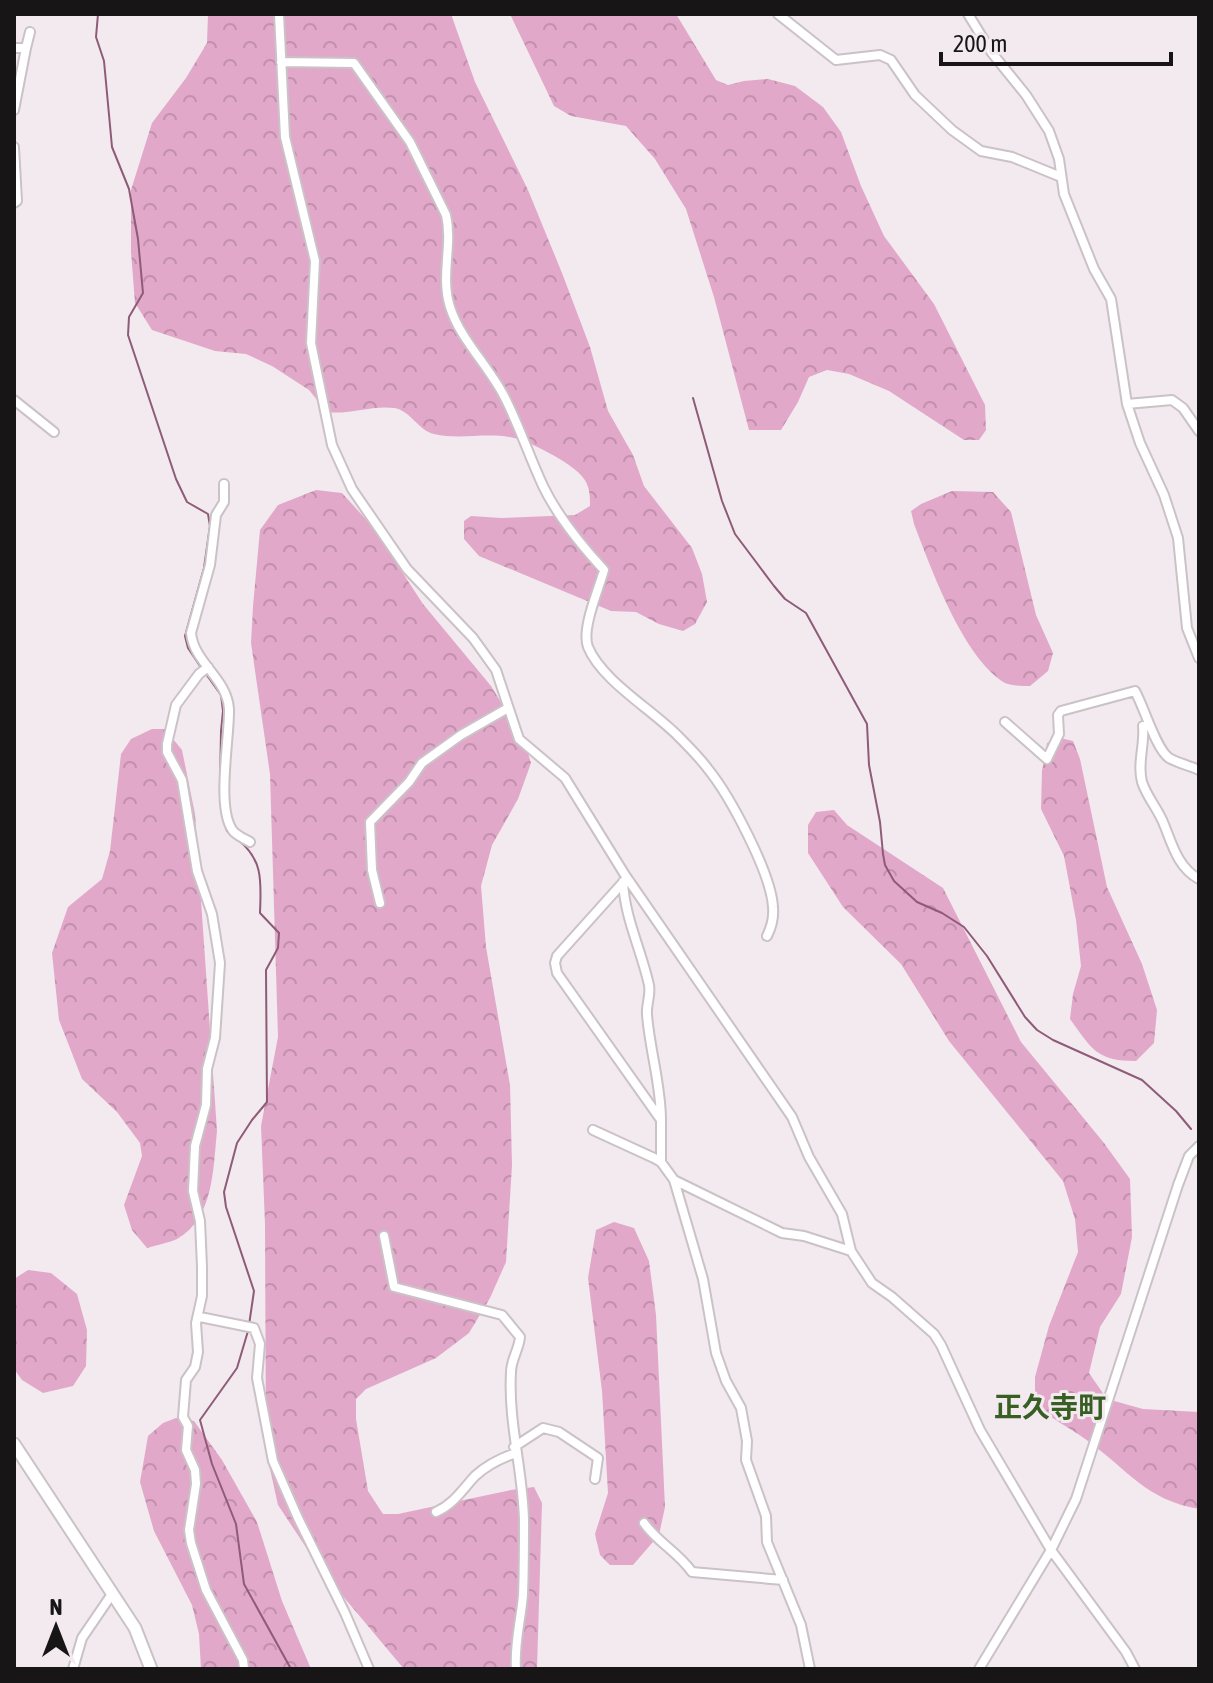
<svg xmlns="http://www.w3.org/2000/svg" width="1213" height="1683" viewBox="0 0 1213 1683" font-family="'Asap Condensed','Noto Sans JP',sans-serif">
	<defs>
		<pattern id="forest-crowns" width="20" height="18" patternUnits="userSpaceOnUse" patternTransform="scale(2)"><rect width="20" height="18" fill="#e2a8c9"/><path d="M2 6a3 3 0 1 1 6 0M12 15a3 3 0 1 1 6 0" fill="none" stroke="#c190ac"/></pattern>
	</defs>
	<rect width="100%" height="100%" fill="#f2eaee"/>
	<path fill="url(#forest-crowns)" d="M208,14H451L475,82L528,190L562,273L590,347L608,411L633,455L644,486L692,548L702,574L707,602L695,624L683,631L659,624L636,612L611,611L479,556L464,539V521L471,516L501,518L575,515L590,506C590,497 590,490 586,482C579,466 531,442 514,438C488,432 460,440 434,434C419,431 410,410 394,408C371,405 350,415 327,412L309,390L272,366L246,354L215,351L152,330L135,303L131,252V190L152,123L186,78L207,43Z
		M510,14H676L716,80L728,85L744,81L768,79L795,86L823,107L841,132L861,186L884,236L934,304L985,405L986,430L979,440H964L889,391L849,374L827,370L809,377L798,402L781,430H749L714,297L686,209L655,159L626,126L571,116L554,106Z
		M316,490L342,493L372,526L423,604L491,686L524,740L531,763L518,799L492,845L481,886L486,947L510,1085L512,1165L506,1262L490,1298L469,1333L436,1358L366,1389L356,1399V1419L368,1491L383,1514H398L511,1490L534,1487L542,1503L537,1669H404L321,1570L278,1505L266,1451L265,1224L261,1126L278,1037L270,774L251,643L253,606L260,530L278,505Z
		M952,491L993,492L1011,512L1036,615L1053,653L1048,671L1030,686C1022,686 1012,686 1005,683C963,658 931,568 914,524L911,511L921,504Z
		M152,729H165L182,750L195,814L217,1131C213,1169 214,1218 177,1239C168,1243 156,1245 147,1248L132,1230L124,1205L142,1156L140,1143L117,1112L82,1079L59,1020L52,953L68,907L102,879L110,851L121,754L131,739Z
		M1060,738L1073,741L1080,759L1107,887L1142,964L1157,1010L1154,1043L1136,1061C1096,1061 1092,1049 1070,1019L1073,994L1081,966L1076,920L1064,856L1041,809L1042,771L1047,743Z
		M834,810L847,825L943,888L1021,1042L1104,1143L1130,1179L1132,1237L1121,1294L1100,1327L1089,1373L1107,1399L1143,1409L1199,1412V1509C1146,1500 1128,1470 1088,1441C1070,1428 1052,1419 1035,1405V1377L1049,1326L1078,1252L1075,1219L1063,1181L949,1041L901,964L843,907L808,853V825L816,812Z
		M614,1222L634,1228L649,1261L656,1315L665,1507L659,1535L633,1565H610L600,1555L595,1534L608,1493L602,1391L588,1278L596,1230Z
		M28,1270L51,1273L77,1294L87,1330L86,1366L73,1386L43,1393L22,1380L14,1369V1279Z
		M176,1418L194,1421L222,1460L257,1522L282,1601L311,1669H201L199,1634L192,1605L154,1531L140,1482L148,1436L163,1423Z"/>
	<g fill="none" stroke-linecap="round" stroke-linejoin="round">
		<path stroke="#8e5b78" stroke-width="2" d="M98,14L96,37L104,61L112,147L129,189L138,239L143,293L129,317L128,335L176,479L187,502L208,514L210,526L204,568L185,636L188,648L202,669
			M693,398L722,501L735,534L774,586L785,599L806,613L867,724L869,765L880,822L883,854L885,865L894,881L917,902L942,913L964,927L987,956L1025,1017L1037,1030L1053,1040L1142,1080L1176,1111L1191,1129
			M206,674L221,695L223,711L221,731L220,787
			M220,793L224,818
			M225,824L227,831L232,835
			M237,839C264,860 261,882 260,913L279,933L278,948L266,970L267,1102L252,1120L237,1143L224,1192L226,1207L254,1291L249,1325
			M248,1331L237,1368L200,1420L212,1464L236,1524L244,1584L291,1669"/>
		<g stroke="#cac2c6" stroke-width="12">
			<path id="minor" d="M279,14L285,137L315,261L311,343L332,445L352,489L407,569L473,638L496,670L519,739L565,778L625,875L792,1117L809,1157L842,1214L851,1251L872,1283L892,1297L934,1334L941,1345L980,1430L1051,1550L1126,1652L1135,1669
				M778,14L836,60L880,55L891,60L915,95L952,130L981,151L1012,157L1061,177
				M968,14L992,53L1026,95L1049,131L1059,159L1064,194L1094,269L1111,299L1127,404L1140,443L1164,495L1178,538L1187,628L1199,658
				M14,48H26L30,32
				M281,62L354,63L410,142L446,215C453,245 440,276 450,307C460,339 488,365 504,396C519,425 529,456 543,486C558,517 580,544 604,570C599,589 581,629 588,647C602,681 653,710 679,737C689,747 700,758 708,769C730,796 771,873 773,907C774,918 772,926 767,936
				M14,110L26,48
				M14,147L17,201L14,203
				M14,400L54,432
				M1127,404L1172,400L1183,408L1199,431
				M224,484V502L216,515L210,565L191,633C194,663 227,678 229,709C230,737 215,811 234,832C238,836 245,839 250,842
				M208,667L199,674L176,705L167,744V752L182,780L197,871L212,914L220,963L215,1038L207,1069L206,1105L195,1146L193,1191L200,1221L202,1267V1296L196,1323L198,1352L195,1367L186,1380L183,1417L188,1426L186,1450L195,1470L196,1484L189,1530L191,1543L206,1590L243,1660L244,1669
				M1005,722L1047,759L1059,734L1058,715L1061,711L1135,691C1144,707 1156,749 1169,758C1178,763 1190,766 1199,770
				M1143,726C1145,744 1137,764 1142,782C1147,797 1157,808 1163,822C1172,843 1177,867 1199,879
				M623,882C625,919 641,949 649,985C651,996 646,1004 647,1015C650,1051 661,1085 661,1120L557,973L555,963L557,956L627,878
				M380,903L372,870L370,822L409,782L422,763L461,735L508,708
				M593,1130L654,1158L661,1162L674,1180L703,1279L716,1353L726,1381L741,1408L747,1441L746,1460L766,1516L767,1542L801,1625L810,1669
				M661,1162V1120
				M674,1180L782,1233L804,1236L851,1251
				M384,1236L394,1287L502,1315L520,1337C519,1349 511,1360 511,1372C508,1422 523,1471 524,1520C524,1545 524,1570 523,1595C521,1620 514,1644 516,1669
				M200,1317L254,1328L260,1344L257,1378L273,1461L298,1518L345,1613L369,1669
				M514,1447L543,1428L559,1432L598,1458L595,1479
				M436,1512C454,1504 462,1490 475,1476C487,1465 501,1458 516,1453
				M644,1523C657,1542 678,1552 692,1572L783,1580
				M73,1669L82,1638L112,1594
				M979,1669L1051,1550L1076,1499L1178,1185L1189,1156L1199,1146"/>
		</g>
		<g stroke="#cac2c6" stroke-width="15">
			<path id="major" d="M14,1444L135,1628L151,1669"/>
		</g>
		<use href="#minor" stroke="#fff" stroke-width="8"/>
		<use href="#major" stroke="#fff" stroke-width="11"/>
	</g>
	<g text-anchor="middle" stroke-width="6" stroke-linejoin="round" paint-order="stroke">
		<g font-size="28" font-weight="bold" fill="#385f23" stroke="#f2eaee">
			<text x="1050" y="1417">正久寺町</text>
		</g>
	</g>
	<rect width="1213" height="1683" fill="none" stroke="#181516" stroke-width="32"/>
	<g transform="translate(56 1627)" stroke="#f2eaee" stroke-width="6" paint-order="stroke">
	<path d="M0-6L14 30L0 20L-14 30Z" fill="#181516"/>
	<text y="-12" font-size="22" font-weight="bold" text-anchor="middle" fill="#181516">N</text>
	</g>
	<path d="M941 52v12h230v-12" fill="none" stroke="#181516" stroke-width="4"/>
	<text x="953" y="52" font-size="24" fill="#181516" stroke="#f2eaee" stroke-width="6" paint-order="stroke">200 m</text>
</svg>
